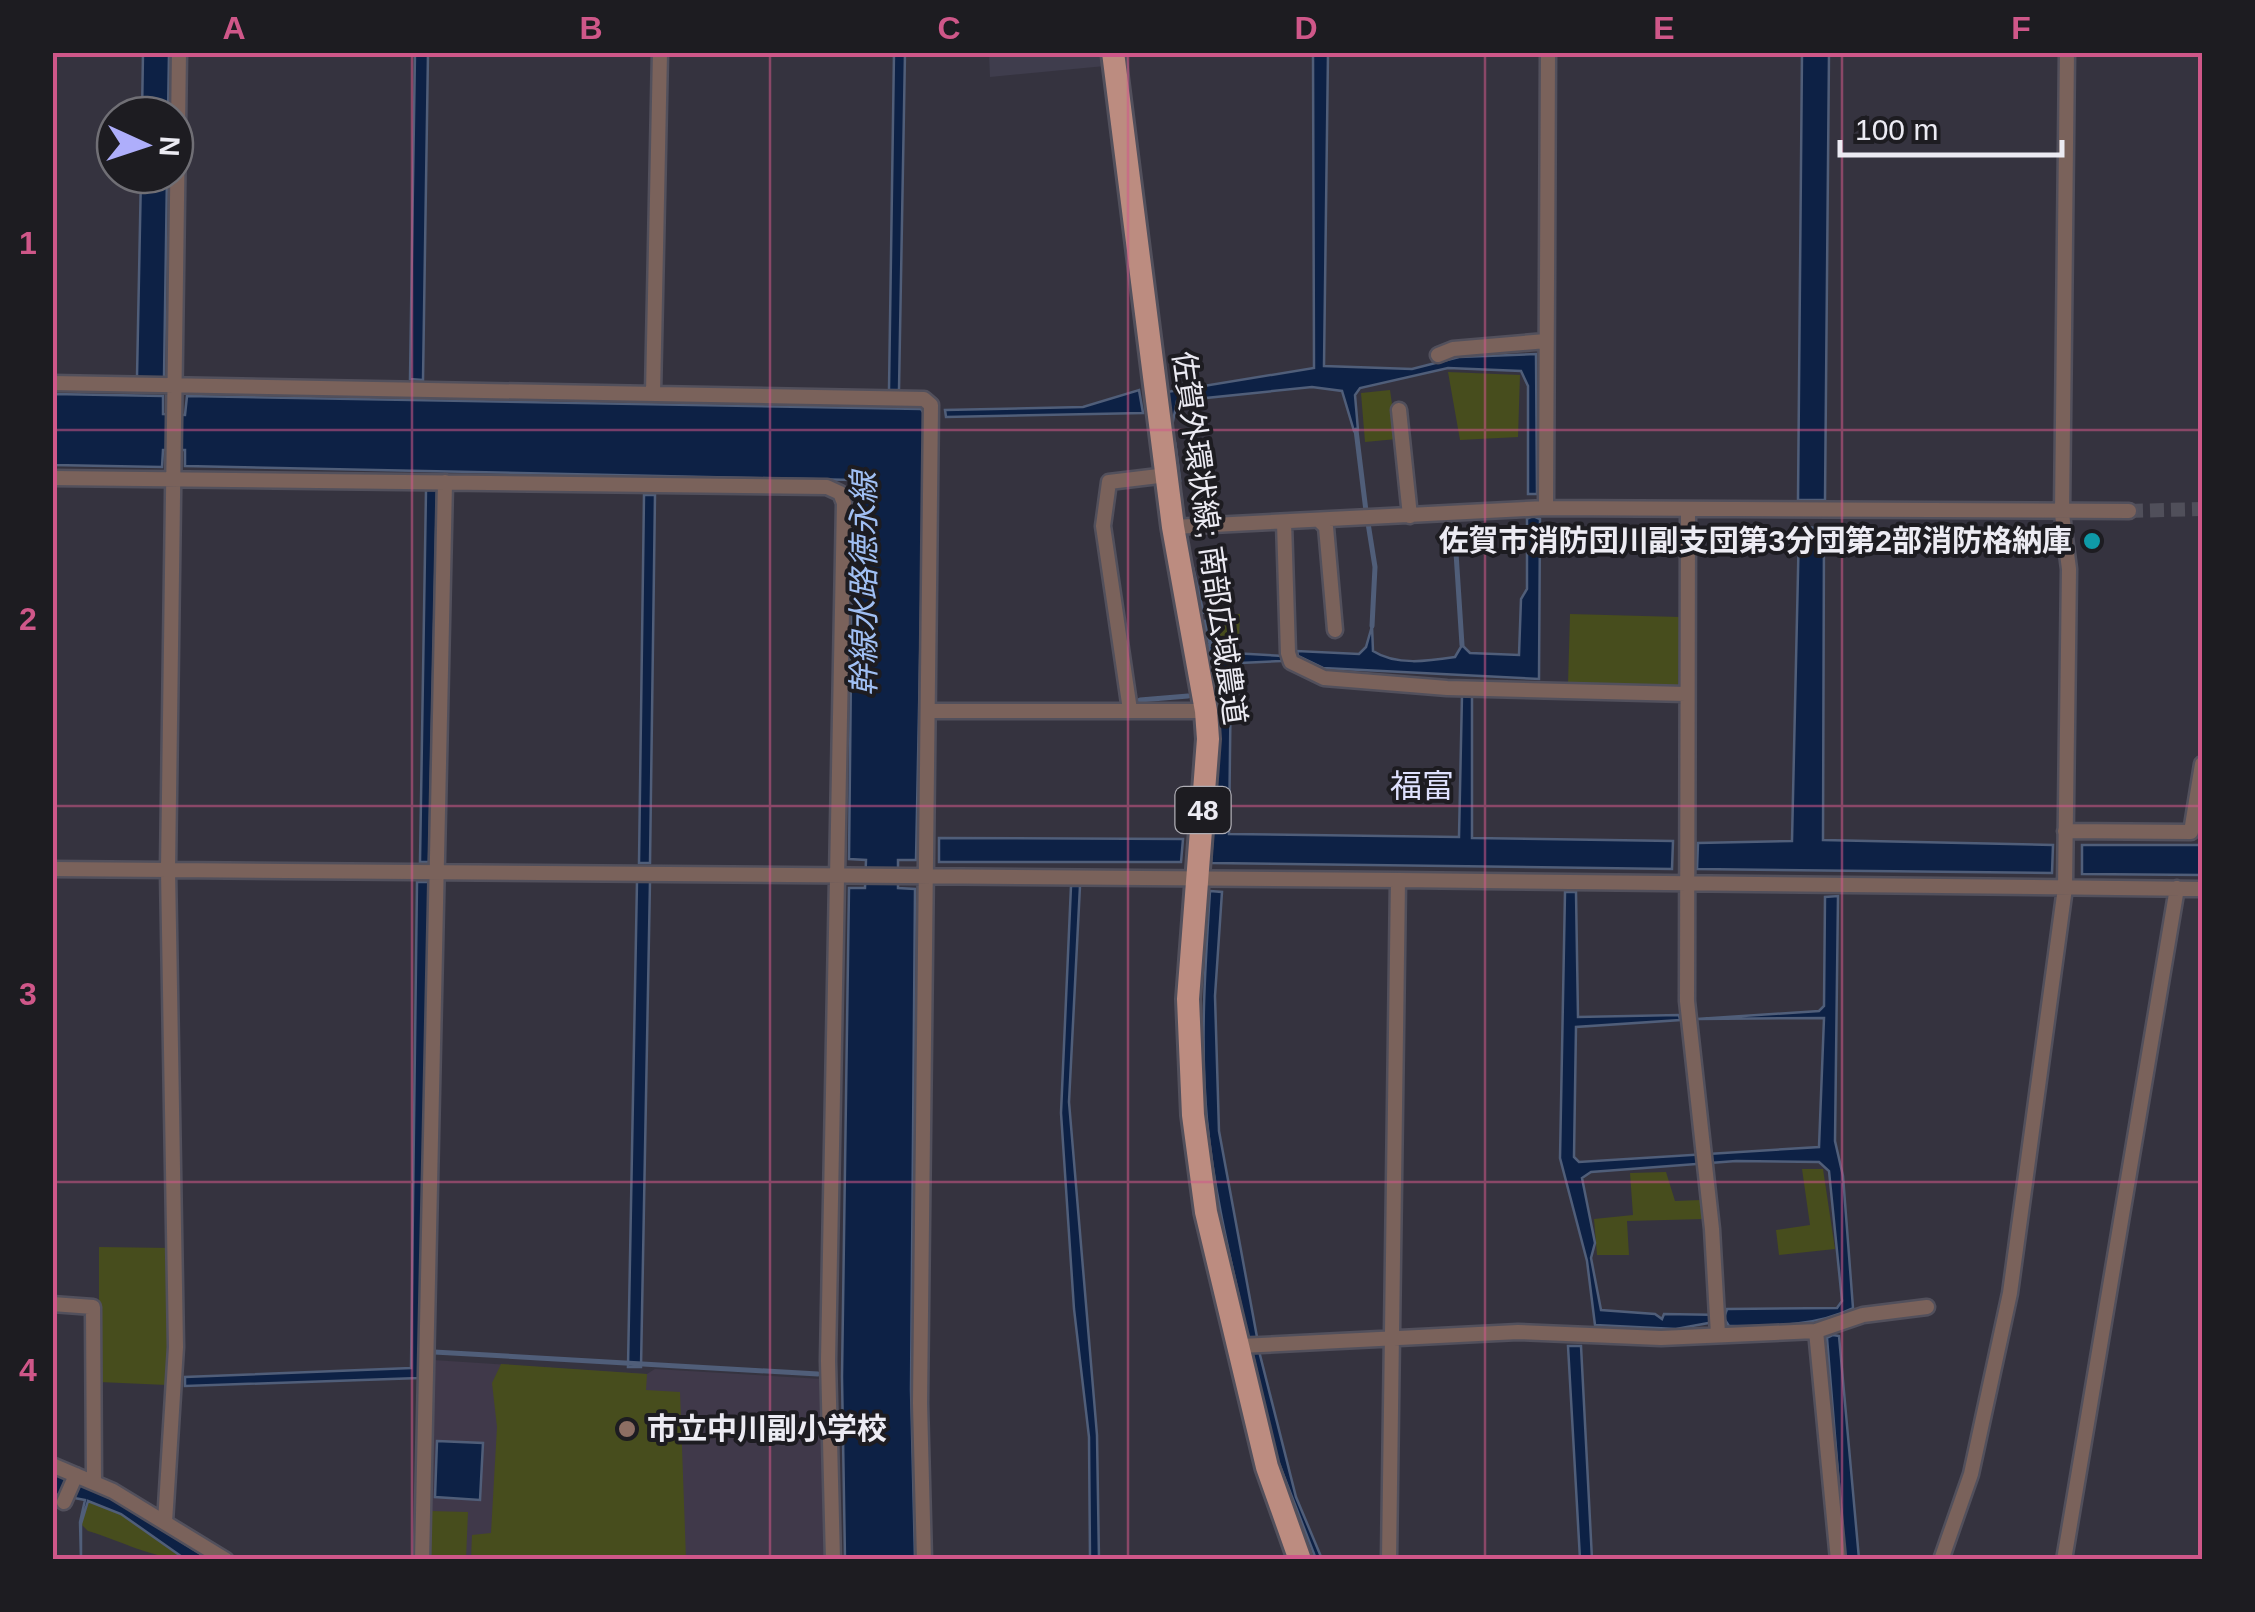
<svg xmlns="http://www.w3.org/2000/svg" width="2255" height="1612" viewBox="0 0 2255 1612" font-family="Arial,'Noto Sans JP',sans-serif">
	<rect width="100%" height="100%" fill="#35333f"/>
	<path fill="#3f3d4d" d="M989,53H1103L1105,66L990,77Z"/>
	<path fill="#40394a" d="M433,1360L647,1374L655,1369L822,1379L826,1559L427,1560Z"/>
	<path fill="#474d1d" d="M1448,372L1520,375L1518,437L1460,440Z
		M1390,390L1397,439L1365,442L1361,393Z
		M1240,614L1239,641L1214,642L1207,615Z
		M1570,614L1680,617L1678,689L1568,685Z
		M1802,1169H1823L1835,1249L1779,1255L1776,1230L1810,1225Z
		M1666,1172L1675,1201L1701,1200L1705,1219L1627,1221L1629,1255H1597L1594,1219L1633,1215L1630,1173Z
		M99,1247L171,1248L167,1385L99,1382Z
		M501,1364L647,1374L646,1390L680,1392L686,1559H471L472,1535L491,1533L497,1427L492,1383Z
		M87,1501L121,1514L185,1559C154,1559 119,1540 88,1531L81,1524Z
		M430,1511L468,1512L466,1559L428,1560Z"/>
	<path fill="#0d2145" stroke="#505e79" stroke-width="2.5" fill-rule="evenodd" d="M143,53H169L168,115H142Z
		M415,53H428L423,380L410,379Z
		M905,53L899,390H889L894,53Z
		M1313,53H1328L1324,366L1412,369L1459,357L1536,354L1537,494H1528V386L1521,371L1448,368L1360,388L1355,395L1358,430L1354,431L1342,391L1312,387L1177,401L1171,431L1167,392L1314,368Z
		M1802,53H1829L1825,500H1798Z
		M141,175H167L164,378L137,377Z
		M1139,390L1143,413L946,417L945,410L1083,407Z
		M53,394L163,396V414L185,415L187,396L921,409L925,415L916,860H898V888L915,889L911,1390L915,1559H845L842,1377L849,888H865L866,860L849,859L853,480L185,466V450H163L162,467L53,465Z
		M426,490H437L429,862H420Z
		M644,495H655L650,863H639Z
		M1533,516L1540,519L1539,679L1323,668L1298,656L1297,651L1359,654L1366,647L1372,626L1373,651C1396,666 1429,661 1455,657L1462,645L1470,653L1519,655L1521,599L1527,589V519Z
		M1799,527L1824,528L1823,840L2053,845L2052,873L1697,869L1698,843L1792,841Z
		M1209,645L1226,646L1232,653L1283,656L1281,661L1240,663L1231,670L1229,834L1459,837L1462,695H1472V838L1673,841L1672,869L1211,863L1219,734Z
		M939,838L1183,839L1181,862H939Z
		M2082,845H2202V875L2082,874Z
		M637,881H650L641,1367H628Z
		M417,882H429L419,1378L185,1386V1377L411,1368Z
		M1071,886H1080L1069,1102L1097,1435L1099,1560L1090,1559L1089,1437L1074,1309L1061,1113Z
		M1210,891L1222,892L1215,996L1219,1131L1257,1337H1248C1232,1265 1214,1194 1207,1120C1200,1043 1205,968 1210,891Z
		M1565,892H1576L1578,1017L1679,1015L1680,1020L1576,1027L1574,1157L1579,1162L1819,1147L1824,1018L1697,1019L1819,1011L1824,1006L1825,897L1838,896L1835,1141L1843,1176L1853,1308C1814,1327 1771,1326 1729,1326L1725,1320L1676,1329L1595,1325L1587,1261L1560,1158ZM1736,1161L1819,1162L1829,1171L1842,1301L1837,1308L1727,1309L1725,1315L1664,1314L1662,1319L1655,1314L1601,1310L1591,1258L1595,1243L1582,1178L1591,1172Z
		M1833,1335L1839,1336L1859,1559H1845L1827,1338Z
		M1568,1346H1581L1592,1559H1580Z
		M1252,1351H1259L1296,1497L1322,1559H1316L1275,1453Z
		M437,1441L483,1443L480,1500L435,1497Z
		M52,1471L114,1500L209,1559H185L121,1514L88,1501L81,1524V1559L80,1522L85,1500L53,1494Z"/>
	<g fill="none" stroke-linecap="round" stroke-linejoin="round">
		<path stroke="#505e79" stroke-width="5" d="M1356,430L1366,511
			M1174,443L1179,481
			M1180,494L1183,519
			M1454,522L1462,645
			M1368,523L1375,567L1372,626
			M1192,568L1202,612
			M1205,622L1211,644
			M1140,700L1188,696
			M434,1352L818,1374"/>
		<path stroke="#504f5a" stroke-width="14" stroke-dasharray="14 7" stroke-linecap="butt" d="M2129,511L2202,509"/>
		<g stroke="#52505c" stroke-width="19">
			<path id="street" d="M1438,355L1453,349L1546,341
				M52,383L924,399L931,405L920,1403L924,1560
				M653,394L660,52
				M1399,410L1410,516
				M52,478L827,487L840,493L844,503L828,1361L833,1560
				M1546,508L1548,52
				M1688,512L1687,1001L1712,1229L1718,1334
				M1319,520L1326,527L1335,630
				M1284,522L1288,653L1291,662L1324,678L1447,688L1686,694
				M1173,527L1546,508L2129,511
				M1130,710L1103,526L1109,482L1167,475
				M929,711H1206
				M2065,831L2191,832L2202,764
				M52,869L1398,880
				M52,1304L93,1307L94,1482
				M1240,1346L1518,1332L1661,1338L1816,1331
				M52,1465L113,1491L226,1560
				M64,1502L76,1475
				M165,1522L176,1347L168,870L179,52
				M422,1560L445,482
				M1389,1560L1398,880L2202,889
				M1838,1560L1816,1331L1863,1315L1927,1307
				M1941,1560L1971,1474L2010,1293L2065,888L2069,569L2062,514L2067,52
				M2064,1560L2177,888"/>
		</g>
		<g stroke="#52505c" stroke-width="28">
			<path id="primary" d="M1113,52L1173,527L1206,711L1208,739L1188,999L1193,1115L1206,1212L1267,1467L1300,1560"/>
		</g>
		<use href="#street" stroke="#7a625b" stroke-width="14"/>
		<use href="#primary" stroke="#bc8c80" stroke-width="22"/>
	</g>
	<path fill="none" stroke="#cf5789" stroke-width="2.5" stroke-opacity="0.55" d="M412,52V1560M770,52V1560M1128,52V1560M1485,52V1560M1842,52V1560M52,430H2202M52,806H2202M52,1182H2202"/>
	<circle fill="#0f9aa8" stroke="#1d1c21" stroke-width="4" cx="2092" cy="541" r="10"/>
	<circle fill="#8d6e63" stroke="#1d1c21" stroke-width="4" cx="627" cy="1429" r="10"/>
	<g text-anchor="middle" stroke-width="8" stroke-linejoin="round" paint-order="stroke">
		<rect fill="#1d1c21" stroke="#aeadb4" stroke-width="2.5" x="1175.5" y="787" width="55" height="46" rx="8"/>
		<g font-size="28" font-weight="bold" fill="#ecebf3">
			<text x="1203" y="820">48</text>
		</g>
		<g font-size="30" fill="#ecebf3" stroke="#1d1c21">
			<text transform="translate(1209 538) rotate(82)" y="10">佐賀外環状線; 南部広域農道</text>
		</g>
		<g font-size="30" font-weight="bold" fill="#ecebf3" stroke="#1d1c21" text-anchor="end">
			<text x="2072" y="551">佐賀市消防団川副支団第3分団第2部消防格納庫</text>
			<text x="647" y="1439" text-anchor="start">市立中川副小学校</text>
		</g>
		<g font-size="32" font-style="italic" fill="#a0bff3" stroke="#1d1c21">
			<text transform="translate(864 584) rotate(-90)" y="11">幹線水路徳永線</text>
		</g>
		<g font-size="32" fill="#dfe1fe" stroke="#1d1c21">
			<text x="1422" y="797">福富</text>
		</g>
	</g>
	<rect width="2255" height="1612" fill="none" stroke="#1d1c21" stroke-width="110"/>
	<g transform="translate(145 145) rotate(93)"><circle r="48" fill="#1d1c21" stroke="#706f75" stroke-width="2.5"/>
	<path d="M0-8L18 38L0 25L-18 38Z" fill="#aeaefb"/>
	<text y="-15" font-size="28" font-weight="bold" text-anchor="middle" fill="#ecebf3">N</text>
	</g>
	<path d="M1840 140v15h222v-15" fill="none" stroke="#ecebf3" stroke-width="5"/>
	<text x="1855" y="140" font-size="30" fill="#ecebf3" stroke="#1d1c21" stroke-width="8" paint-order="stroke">100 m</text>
	<rect x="55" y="55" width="2145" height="1502" fill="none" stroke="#cf5789" stroke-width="4"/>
	<g font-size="32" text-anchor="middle" font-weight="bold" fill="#cf5789">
		<text x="234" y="39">A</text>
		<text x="591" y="39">B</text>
		<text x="949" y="39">C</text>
		<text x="1306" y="39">D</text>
		<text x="1664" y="39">E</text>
		<text x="2021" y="39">F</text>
		<text x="28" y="254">1</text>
		<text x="28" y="630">2</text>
		<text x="28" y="1005">3</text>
		<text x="28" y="1381">4</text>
	</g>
</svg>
